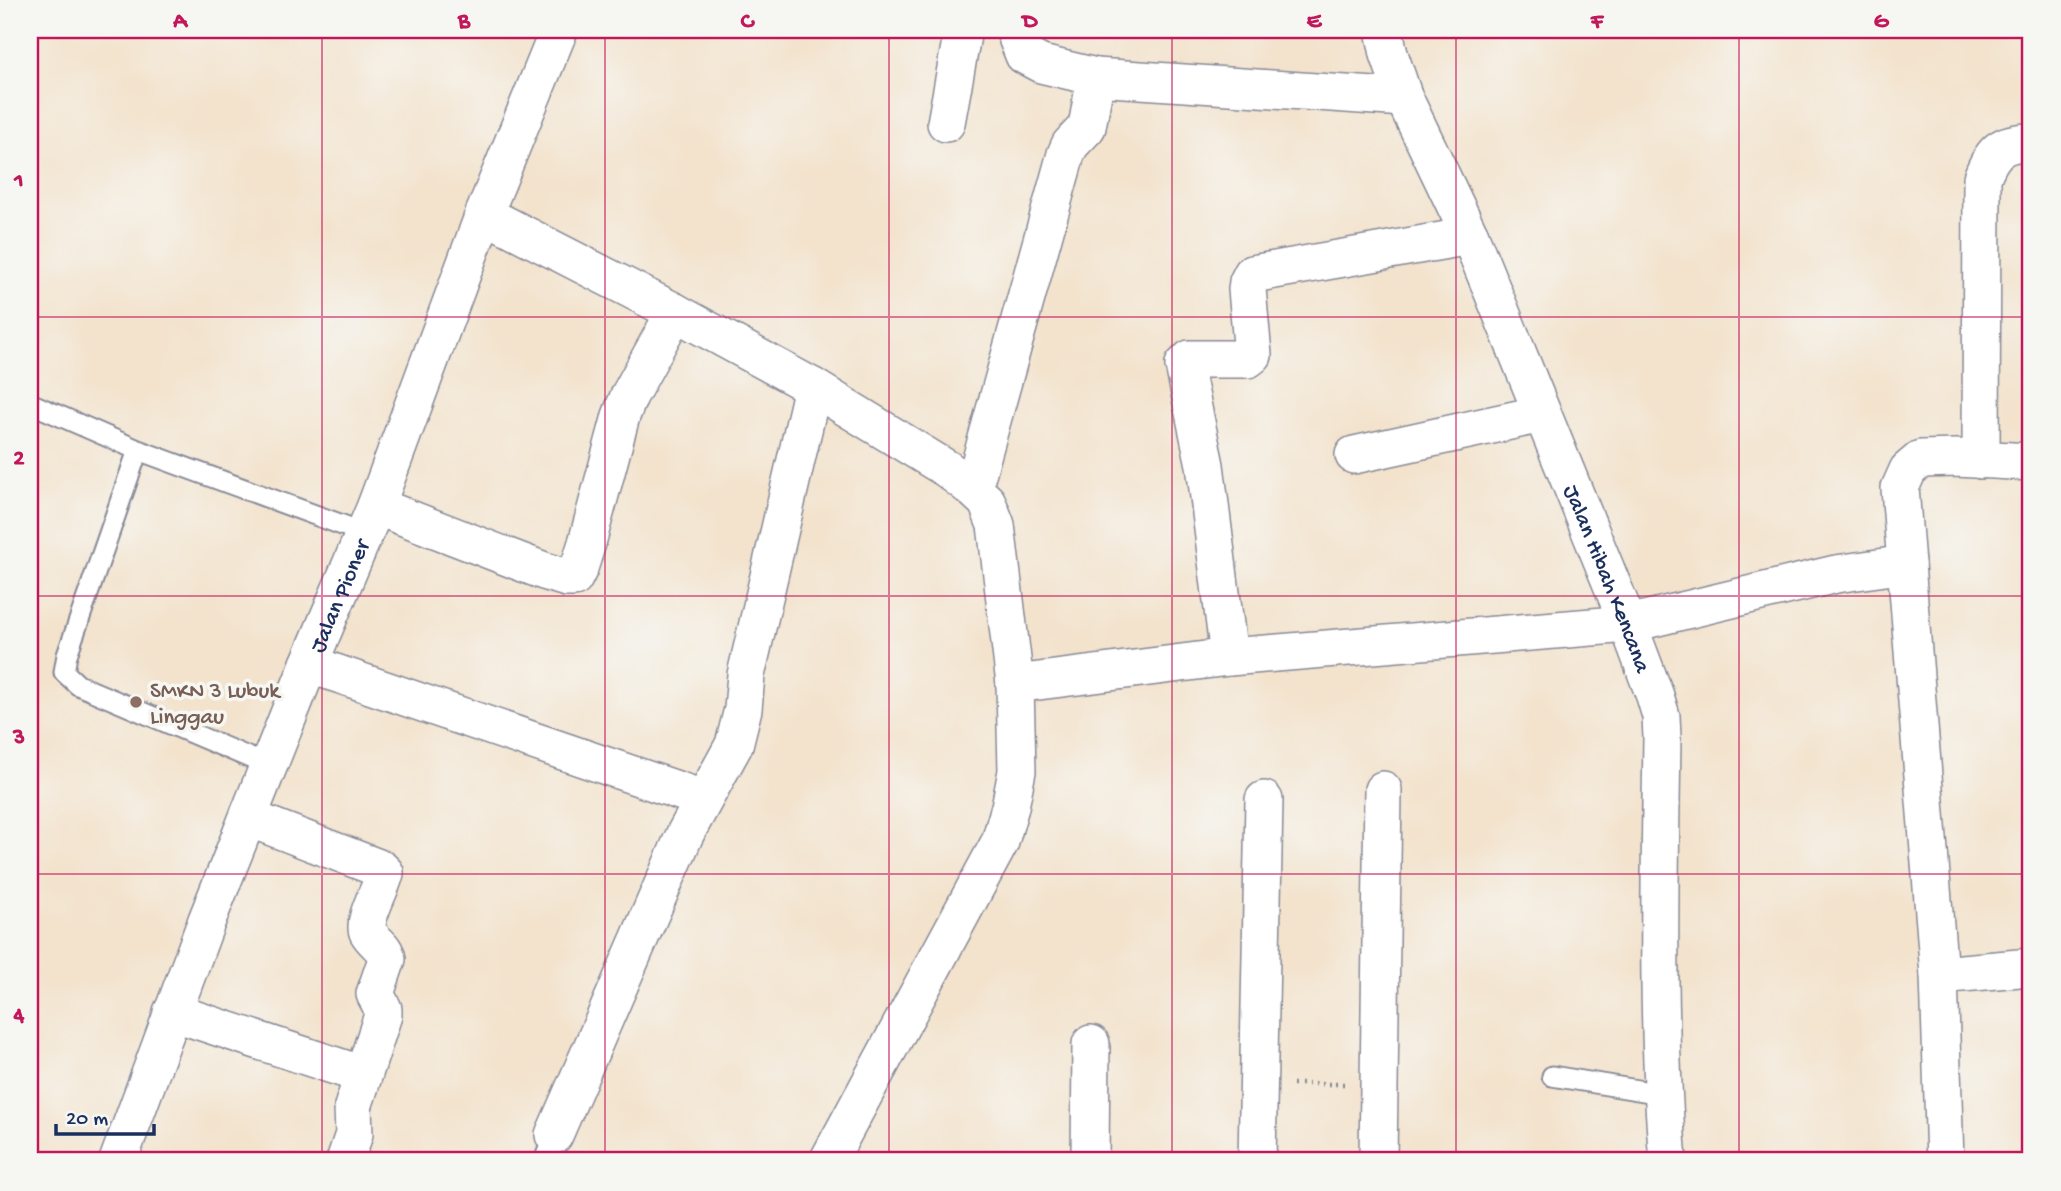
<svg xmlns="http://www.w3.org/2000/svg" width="2061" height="1191" viewBox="0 0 2061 1191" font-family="'Gochi Hand',sans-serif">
	<rect width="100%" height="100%" fill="#f6f6f2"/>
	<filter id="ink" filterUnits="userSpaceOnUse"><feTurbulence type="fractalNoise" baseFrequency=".0143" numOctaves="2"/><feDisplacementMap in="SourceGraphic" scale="14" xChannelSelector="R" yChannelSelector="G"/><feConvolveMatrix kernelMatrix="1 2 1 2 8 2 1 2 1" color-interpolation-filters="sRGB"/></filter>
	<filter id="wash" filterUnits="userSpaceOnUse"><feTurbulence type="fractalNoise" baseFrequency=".00686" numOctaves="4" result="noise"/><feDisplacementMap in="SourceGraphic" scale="28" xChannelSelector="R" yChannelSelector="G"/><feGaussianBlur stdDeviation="1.57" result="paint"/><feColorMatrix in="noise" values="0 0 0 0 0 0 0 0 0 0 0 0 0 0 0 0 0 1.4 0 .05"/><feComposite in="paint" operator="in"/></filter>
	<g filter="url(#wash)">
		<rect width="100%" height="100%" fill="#f3e3cd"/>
	</g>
	<g filter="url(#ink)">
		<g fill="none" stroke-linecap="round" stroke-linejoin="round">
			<g stroke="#878996" stroke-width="23">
				<path id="service" d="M30,403L138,450L67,655L64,672L78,685L269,766
					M138,450L364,533
					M1552,1076L1662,1094
					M544,1161L554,1135"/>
			</g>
			<g stroke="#878996" stroke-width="40">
				<g id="minor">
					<path d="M1016,30V35L1024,55L1041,64L1096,77L1404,98"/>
					<path id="s1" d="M1384,30L1389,54L1404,98L1470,236L1628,624L1655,696L1661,716L1662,738C1660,879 1656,1020 1668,1161"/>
					<path d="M946,123L963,30"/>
					<path d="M484,214L675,312L813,387L947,469L973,489L987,502L996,525L1015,684L1017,771L1010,807L1000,842L828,1161"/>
					<path d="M1354,455L1542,414"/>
					<path d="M1981,460L1982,178C1992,151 2001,142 2031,142"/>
					<path d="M973,489L1066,154L1070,145L1087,127L1096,77"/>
					<path d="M376,506L544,571L567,578H574L579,568L587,543L621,416L629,396L675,312"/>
					<path d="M1906,564L1939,975L1945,1161"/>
					<path d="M1229,657L1205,465L1184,365L1190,359H1248L1253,355L1247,289L1248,282L1252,274L1470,236"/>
					<path d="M309,664L703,799"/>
					<path d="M1015,684L1229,657L1628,624L1836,574L1906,564L1900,488L1908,470L1921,459L1956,458L2031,462"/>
					<path d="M249,818L381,869L385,873C382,887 362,921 368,932C374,943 385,946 387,959L375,994L383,1009V1015L353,1107L354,1134L345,1161"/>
					<path d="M1939,975L2031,967"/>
					<path d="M172,1012L363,1075"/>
					<path d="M554,1135L685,834L734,745L743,709L746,675L813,387"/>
					<path id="s2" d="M118,1161L207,920L309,664L376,506L484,214L559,30"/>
					<path d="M1090,1161L1091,1044"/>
					<path d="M1257,1161L1264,800"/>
					<path d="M1378,1161L1383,790"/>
				</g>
			</g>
			<path stroke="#878996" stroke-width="4.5" stroke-dasharray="2 5" stroke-linecap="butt" d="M1293,1084H1347"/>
			<use href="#service" stroke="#fff" stroke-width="19"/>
			<use href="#minor" stroke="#fff" stroke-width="37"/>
		</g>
	</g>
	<path fill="none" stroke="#c2185b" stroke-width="2" stroke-opacity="0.55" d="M322,30V1161M605,30V1161M889,30V1161M1172,30V1161M1456,30V1161M1739,30V1161M30,317H2031M30,596H2031M30,874H2031"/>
	<circle fill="#8d6e63" stroke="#f6f6f2" stroke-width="2.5" cx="136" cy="702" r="7"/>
	<g text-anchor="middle" stroke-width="7" stroke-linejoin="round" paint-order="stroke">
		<g font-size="23" fill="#1b2f5e" stroke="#f6f6f2">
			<text dy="8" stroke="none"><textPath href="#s1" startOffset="593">Jalan Hibah Kencana</textPath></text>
			<text dy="8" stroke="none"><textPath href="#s2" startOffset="607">Jalan Pioner</textPath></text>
		</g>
		<g font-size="23" fill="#785e54" stroke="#f6f6f2" text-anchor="start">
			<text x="150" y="697">SMKN 3 Lubuk<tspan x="150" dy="26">Linggau</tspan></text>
		</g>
	</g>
	<rect width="2061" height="1191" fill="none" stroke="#f6f6f2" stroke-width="77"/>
	<path d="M56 1124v10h98v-10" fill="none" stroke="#1b2f5e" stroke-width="3.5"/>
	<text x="66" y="1124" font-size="21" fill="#1b2f5e" stroke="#f6f6f2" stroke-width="5" paint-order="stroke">20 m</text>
	<rect x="38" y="38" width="1984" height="1114" fill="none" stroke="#c2185b" stroke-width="2.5"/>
	<g font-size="23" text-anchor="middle" font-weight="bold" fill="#c2185b">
		<text x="180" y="27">A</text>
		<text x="464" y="27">B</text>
		<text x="747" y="27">C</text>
		<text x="1030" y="27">D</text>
		<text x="1314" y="27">E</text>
		<text x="1597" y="27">F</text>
		<text x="1881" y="27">G</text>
		<text x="19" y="186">1</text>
		<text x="19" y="464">2</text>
		<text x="19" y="743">3</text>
		<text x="19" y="1021">4</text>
	</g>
</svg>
